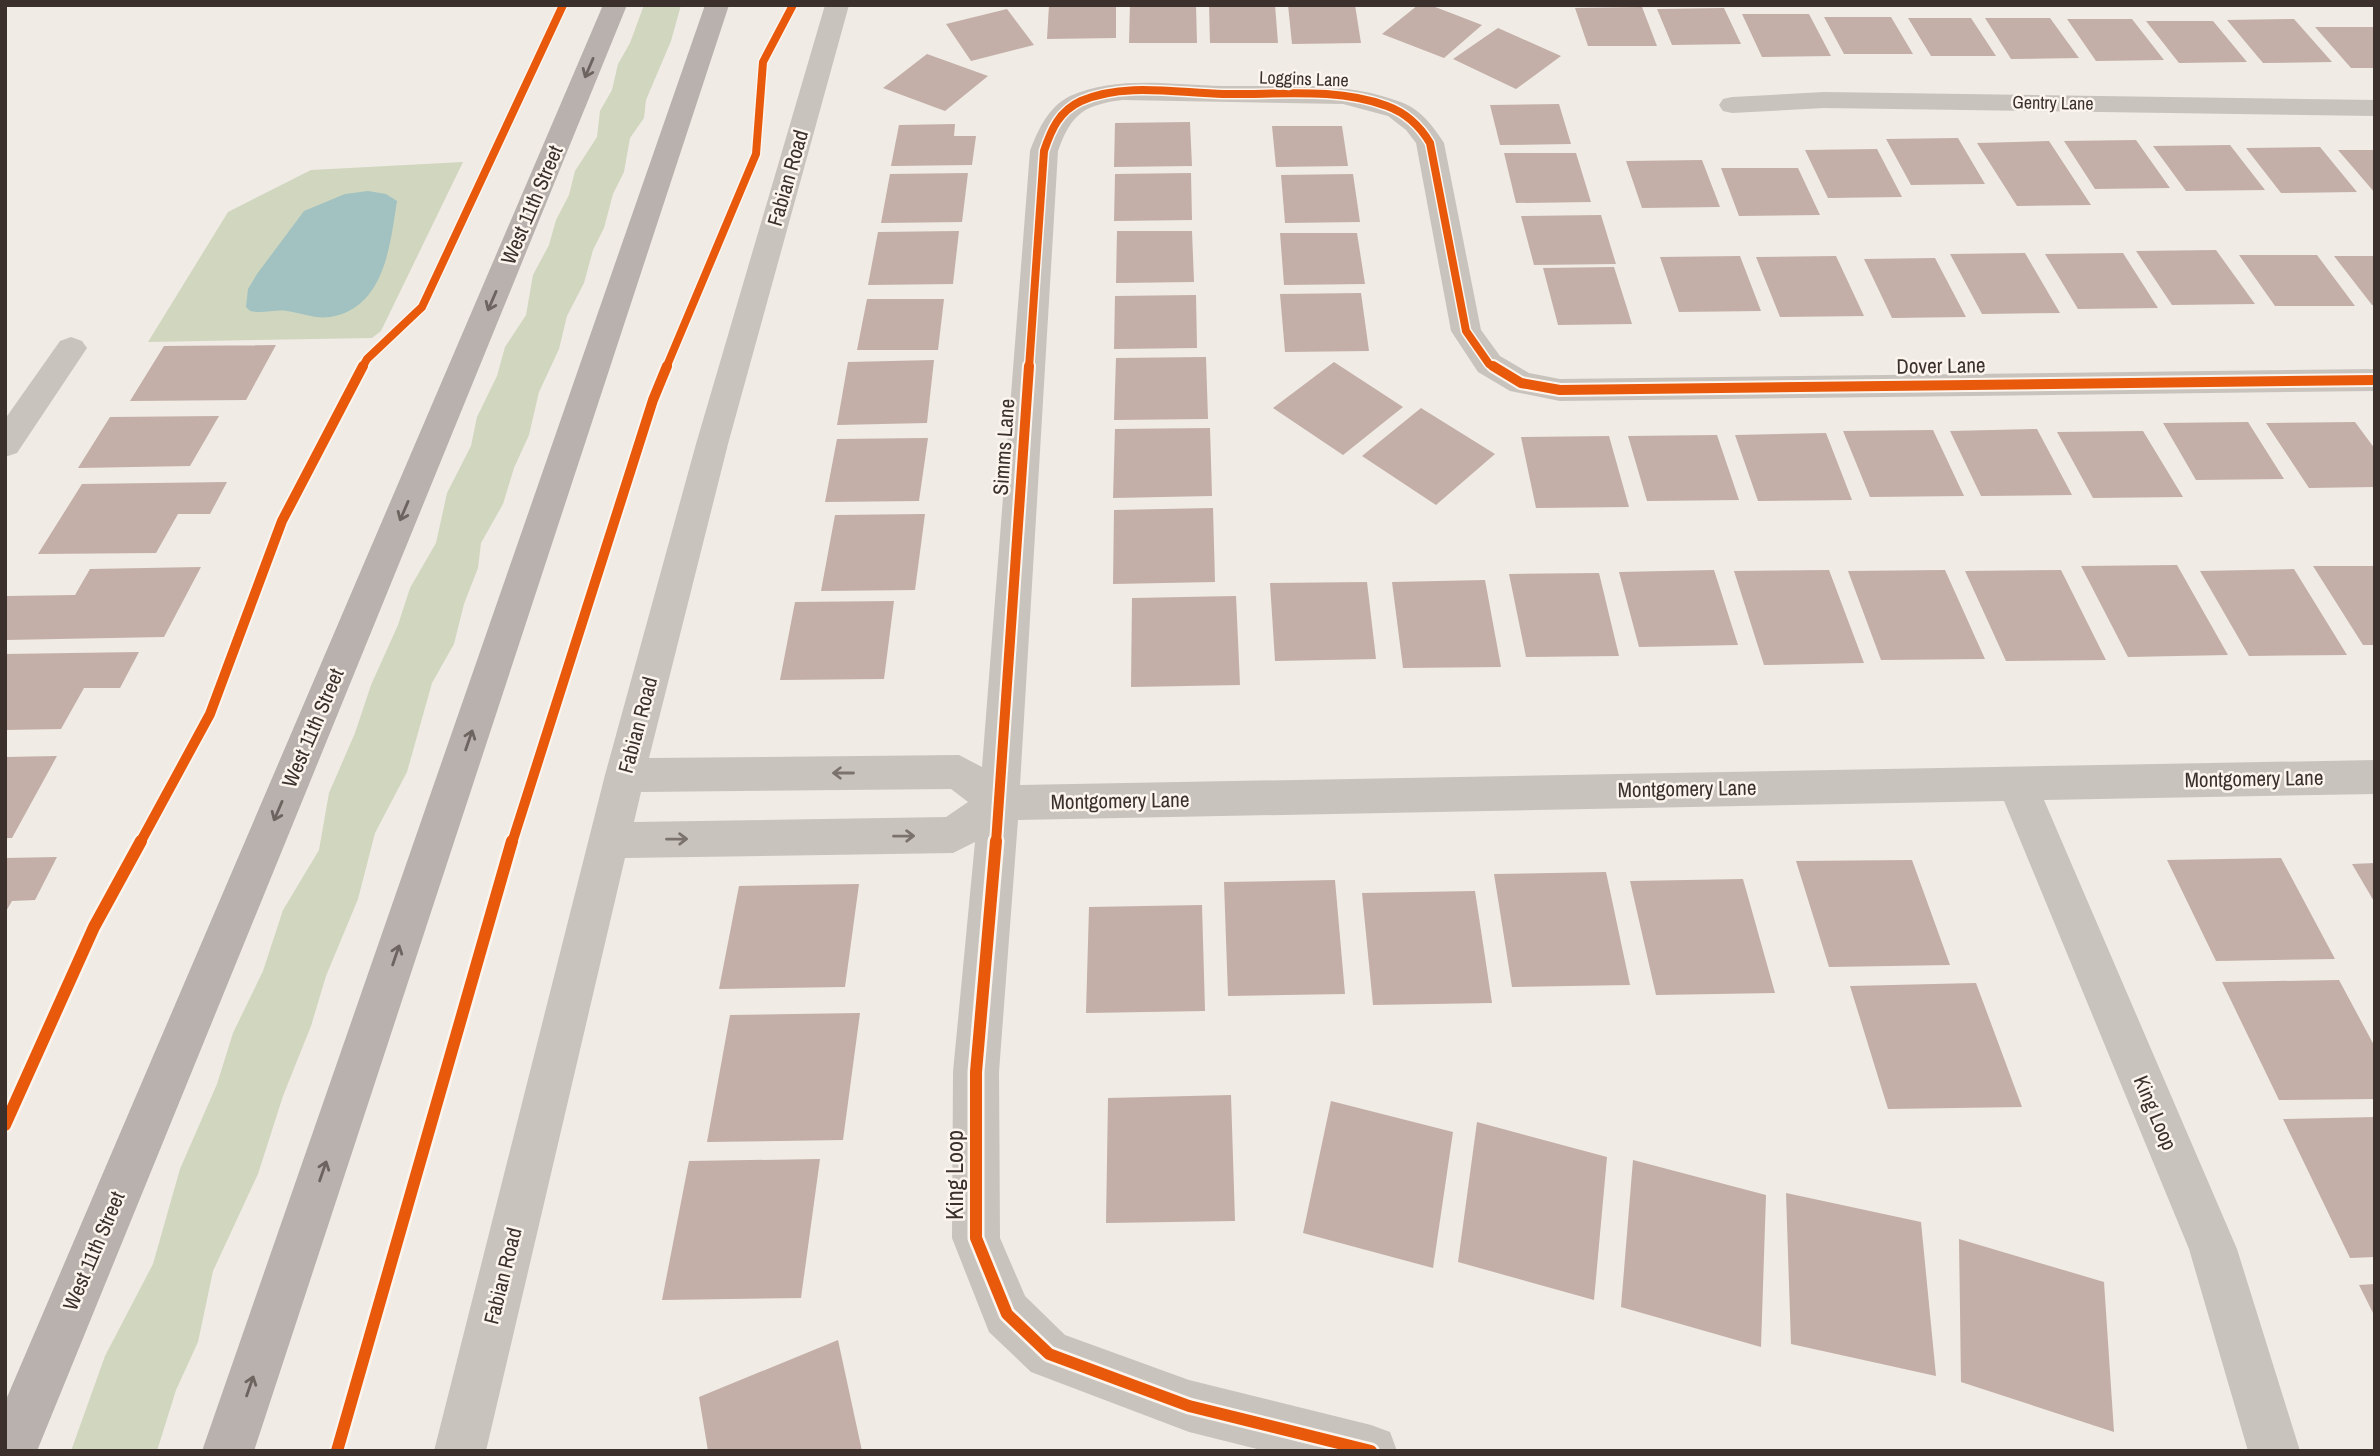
<svg xmlns="http://www.w3.org/2000/svg" width="2380" height="1456" viewBox="0 0 2380 1456" font-family="'Archivo Narrow',sans-serif">
	<rect width="100%" height="100%" fill="#f0ebe5"/>
	<path fill="#d1d6bf" d="M644,5H681L671,41L646,100L644,118L630,138L624,172L613,194L604,228L593,250L584,283L567,316L559,349L539,392L529,435L514,468L503,504L481,543L478,568L464,604L454,644L432,683L407,772L375,833L358,899L326,976L311,1026L283,1096L258,1174L213,1271L198,1342L176,1390L157,1451H71L105,1356L153,1264L180,1169L217,1084L233,1033L263,971L283,910L319,850L329,793L355,733L371,685L398,625L410,588L436,543L447,493L471,446L477,417L497,376L505,347L526,315L533,275L549,245L556,220L569,195L575,171L597,137L600,111L612,90L618,64L630,43Z
		M463,162L381,331L372,338L148,342L228,212L311,170Z"/>
	<path fill="#a1c2c1" d="M368,191L386,194L397,201C390,245 385,308 330,317C315,319 301,313 287,311C275,309 263,314 250,311L246,307L248,289L257,274L304,211L345,194Z"/>
	<path fill="#c3afa7" d="M1049,5H1116V38L1047,39Z
		M1130,5H1196L1197,43H1129Z
		M1209,5H1275L1278,43H1210Z
		M1288,5H1355L1361,43L1292,44Z
		M1418,5H1430L1482,25L1444,58L1382,34Z
		M1642,7L1657,46H1588L1575,8Z
		M1724,8L1741,44L1672,45L1657,9Z
		M1007,9L1034,45L971,61L946,24Z
		M1742,14H1809L1831,56L1762,57Z
		M1824,17H1891L1913,54H1844Z
		M1908,18H1971L1996,56H1931Z
		M1985,18H2050L2079,58L2011,59Z
		M2067,19H2132L2164,60L2096,61Z
		M2294,19L2332,62L2263,63L2227,20Z
		M2146,21H2213L2247,62L2179,63Z
		M2315,27H2375V68H2351Z
		M1498,28L1561,56L1516,89L1453,59Z
		M927,54L988,76L945,111L883,88Z
		M1559,104L1571,144L1500,145L1490,105Z
		M1190,122L1192,166L1114,167L1115,123Z
		M955,124L954,136H976L972,165L891,166L899,125Z
		M1272,126H1342L1348,166L1276,167Z
		M1958,138L1985,184L1911,185L1886,139Z
		M2136,140L2170,188L2095,189L2064,141Z
		M2049,141L2091,205L2017,206L1977,143Z
		M2230,145L2265,190L2186,191L2153,146Z
		M2320,147L2357,192L2281,193L2246,148Z
		M1877,149L1902,197L1828,198L1805,150Z
		M2338,150H2375V193Z
		M1504,153H1576L1591,202L1516,203Z
		M1702,160L1720,207L1642,208L1626,161Z
		M1721,168H1798L1820,215L1739,216Z
		M968,173L962,222L881,223L890,174Z
		M1191,173L1192,220L1114,221L1115,174Z
		M1353,174L1360,222L1285,223L1281,175Z
		M1601,215L1616,264L1534,265L1521,216Z
		M959,231L953,284L868,285L878,232Z
		M1117,231H1192L1194,282L1116,283Z
		M1280,233H1357L1365,284L1284,285Z
		M2216,250L2255,304L2172,305L2136,251Z
		M2025,253L2060,313L1982,314L1950,254Z
		M2123,253L2158,308L2078,309L2045,254Z
		M2239,255H2317L2355,306H2275Z
		M1740,256L1761,311L1679,312L1660,257Z
		M1836,256L1864,316L1780,317L1756,257Z
		M2334,256H2375V305H2372Z
		M1935,258L1966,317L1892,318L1864,259Z
		M1614,267L1632,324L1558,325L1543,268Z
		M1361,293L1369,351L1285,352L1280,294Z
		M1196,295L1197,348L1114,349L1115,296Z
		M867,299H944L938,350H857Z
		M276,345L246,400L130,401L164,346Z
		M1206,357L1208,419L1114,420L1116,358Z
		M934,360L927,423L837,425L848,362Z
		M1334,362L1403,407L1343,455L1273,408Z
		M1421,408L1495,454L1436,505L1362,456Z
		M219,416L190,466L78,468L110,417Z
		M2248,422L2284,479L2196,480L2163,423Z
		M2355,422L2375,449V487L2309,488L2266,423Z
		M1210,428L1212,496L1113,498L1115,429Z
		M2037,429L2072,495L1981,496L1950,431Z
		M1933,430L1964,496L1870,497L1843,431Z
		M2143,431L2183,497L2093,498L2057,432Z
		M1826,433L1852,500L1758,501L1735,435Z
		M1717,435L1739,500L1647,501L1628,436Z
		M1609,436L1629,507L1536,508L1521,437Z
		M928,438L919,501L825,502L837,439Z
		M227,482L210,514H178L156,553L38,554L82,484Z
		M1213,508L1215,582L1113,584L1114,510Z
		M925,514L915,590L821,591L835,515Z
		M2177,565L2228,655L2128,657L2081,566Z
		M2313,566H2375V645H2363Z
		M201,567L164,637L5,640L7,596L75,595L90,569Z
		M2294,569L2347,655L2249,656L2200,571Z
		M1714,570L1738,645L1639,647L1619,572Z
		M1829,570L1864,663L1764,665L1734,571Z
		M1945,570L1985,659L1881,660L1848,571Z
		M2061,570L2106,660L2006,661L1965,571Z
		M1599,573L1619,656L1526,657L1509,574Z
		M1485,580L1501,667L1403,668L1392,582Z
		M1367,582L1376,659L1275,661L1270,583Z
		M1236,596L1240,685L1131,687L1132,598Z
		M894,601L884,679L780,680L795,602Z
		M139,652L120,688H84L61,729L5,730V654Z
		M57,756L12,838H5V757Z
		M57,857L35,900L12,901L5,913V858Z
		M2281,858L2335,959L2216,961L2167,860Z
		M1912,860L1950,965L1829,967L1796,861Z
		M2375,863V903L2352,864Z
		M1606,872L1630,985L1512,987L1494,874Z
		M1743,879L1775,993L1656,995L1630,881Z
		M1335,880L1345,994L1228,996L1224,882Z
		M859,884L845,987L719,989L739,886Z
		M1475,891L1492,1003L1373,1005L1362,893Z
		M1202,905L1205,1011L1086,1013L1089,907Z
		M2339,980L2375,1047V1099L2279,1100L2222,982Z
		M1976,983L2022,1107L1888,1109L1850,986Z
		M860,1013L843,1140L707,1142L730,1015Z
		M1231,1095L1235,1221L1106,1223L1108,1098Z
		M1331,1101L1453,1132L1433,1268L1303,1233Z
		M2375,1117V1257L2350,1258L2283,1119Z
		M1477,1122L1607,1157L1594,1300L1458,1262Z
		M820,1159L801,1298L662,1300L689,1161Z
		M1633,1160L1766,1195L1761,1347L1621,1307Z
		M1786,1193L1921,1222L1936,1376L1791,1344Z
		M1959,1239L2104,1282L2114,1432L1961,1382Z
		M2375,1284V1317L2359,1285Z
		M838,1340L862,1451H708L699,1397Z"/>
	<g fill="none" stroke-linecap="round" stroke-linejoin="round">
		<path fill="#c9c3be" fill-rule="evenodd" d="M825,5H849L728,444L649,758L959,755L982,767L1030,151C1038,130 1048,107 1070,96C1117,75 1173,85 1223,86C1281,87 1342,80 1398,101C1419,108 1432,124 1444,143L1481,330L1500,356L1529,373L1560,379L2375,369V391L1560,401L1510,391L1478,372L1451,331L1416,143L1406,130L1388,116L1343,104L1122,100C1084,105 1071,114 1058,151L1020,785L2375,760V794L2044,800L2237,1249L2300,1451H2248L2189,1249L2004,801L1018,820L999,1072L1000,1238L1025,1296L1065,1335L1189,1380L1371,1425L1390,1432L1397,1451H1265L1189,1432L1031,1372L989,1332L952,1238L953,1072L975,842L953,853L625,858L486,1451H434L605,775L696,444ZM951,789L968,802L946,817L634,822L641,792Z
			M1824,92L2375,100V116L1824,108L1732,113L1723,111L1719,105L1723,99L1732,97Z
			M71,337L82,341L87,348L17,453L5,457V419L60,341Z"/>
		<path fill="#b8b1ad" fill-rule="evenodd" d="M603,5H627L37,1451H5V1402Z
			M705,5H729L254,1451H202Z"/>
		<g stroke="#fbf5ee" stroke-width="11">
			<path id="cycleway-far2" d="M362,368L367,359L422,307L563,5
				M666,368L756,154L763,62L793,5
				M1029,368L1044,151C1051,130 1059,111 1081,101C1124,82 1178,93 1223,94C1277,95 1335,87 1387,106C1406,113 1420,126 1430,143L1466,331L1489,364L1496,368"/>
		</g>
		<g stroke="#fbf5ee" stroke-width="14">
			<path id="cycleway-far1" d="M1493,366L1521,383L1560,390L2375,380
				M140,843L210,714L282,521L363,366
				M512,843L653,400L667,366
				M996,843L1029,366"/>
		</g>
		<g stroke="#fbf5ee" stroke-width="17">
			<path id="cycleway" d="M996,841L976,1072V1238L1007,1314L1049,1354L1189,1406L1371,1451
				M5,1125L94,927L141,841
				M337,1451L512,841"/>
		</g>
		<use href="#cycleway-far2" stroke="#e8590c" stroke-width="8"/>
		<use href="#cycleway-far1" stroke="#e8590c" stroke-width="10"/>
		<use href="#cycleway" stroke="#e8590c" stroke-width="12"/>
	</g>
	<defs><path id="oneway-shaft" d="M-6 0H5M1.5-3L5.5 0L1.5 3" fill="none" stroke-width="1.6" stroke-linecap="round" stroke-linejoin="round" transform="scale(1.75)"/></defs>
	<g stroke="#6d645f">
		<use href="#oneway-shaft" transform="translate(589 68) rotate(113)"/>
		<use href="#oneway-shaft" transform="translate(492 301) rotate(113)"/>
		<use href="#oneway-shaft" transform="translate(404 511) rotate(113)"/>
		<use href="#oneway-shaft" transform="translate(469 740) rotate(-71)"/>
		<use href="#oneway-shaft" transform="translate(278 811) rotate(113)"/>
		<use href="#oneway-shaft" transform="translate(396 955) rotate(-71)"/>
		<use href="#oneway-shaft" transform="translate(323 1171) rotate(-71)"/>
		<use href="#oneway-shaft" transform="translate(250 1386) rotate(-71)"/>
	</g>
	<g stroke="#7b726d">
		<use href="#oneway-shaft" transform="translate(843 773) rotate(180)"/>
		<use href="#oneway-shaft" transform="translate(904 836) rotate(-1)"/>
		<use href="#oneway-shaft" transform="translate(677 839) rotate(-1)"/>
	</g>
	<g text-anchor="middle" stroke-width="5" stroke-linejoin="round" paint-order="stroke">
		<g font-size="18" fill="#3b302b" stroke="#fbf5ee">
			<text transform="translate(1304 79) rotate(2)" y="6">Loggins Lane</text>
			<text transform="translate(2053 103) rotate(1)" y="6">Gentry Lane</text>
		</g>
		<g font-size="21" fill="#3b302b" stroke="#fbf5ee">
			<text transform="translate(788 178) rotate(-74)" y="7">Fabian Road</text>
			<text transform="translate(532 205) rotate(-67)" y="7">West 11th Street</text>
			<text transform="translate(1941 366) rotate(-1)" y="7">Dover Lane</text>
			<text transform="translate(1004 447) rotate(-86)" y="7">Simms Lane</text>
			<text transform="translate(638 725) rotate(-75)" y="7">Fabian Road</text>
			<text transform="translate(313 728) rotate(-67)" y="7">West 11th Street</text>
			<text transform="translate(2254 779) rotate(-1)" y="7">Montgomery Lane</text>
			<text transform="translate(1687 789) rotate(-1)" y="7">Montgomery Lane</text>
			<text transform="translate(1120 801) rotate(-1)" y="7">Montgomery Lane</text>
			<text transform="translate(2155 1113) rotate(67)" y="7">King Loop</text>
			<text transform="translate(94 1251) rotate(-67)" y="7">West 11th Street</text>
			<text transform="translate(503 1276) rotate(-76)" y="7">Fabian Road</text>
		</g>
		<g font-size="24" fill="#3b302b" stroke="#fbf5ee">
			<text transform="translate(955 1175) rotate(-90)" y="8">King Loop</text>
		</g>
	</g>
	<rect width="2380" height="1456" fill="none" stroke="#3b302b" stroke-width="14"/>
</svg>
